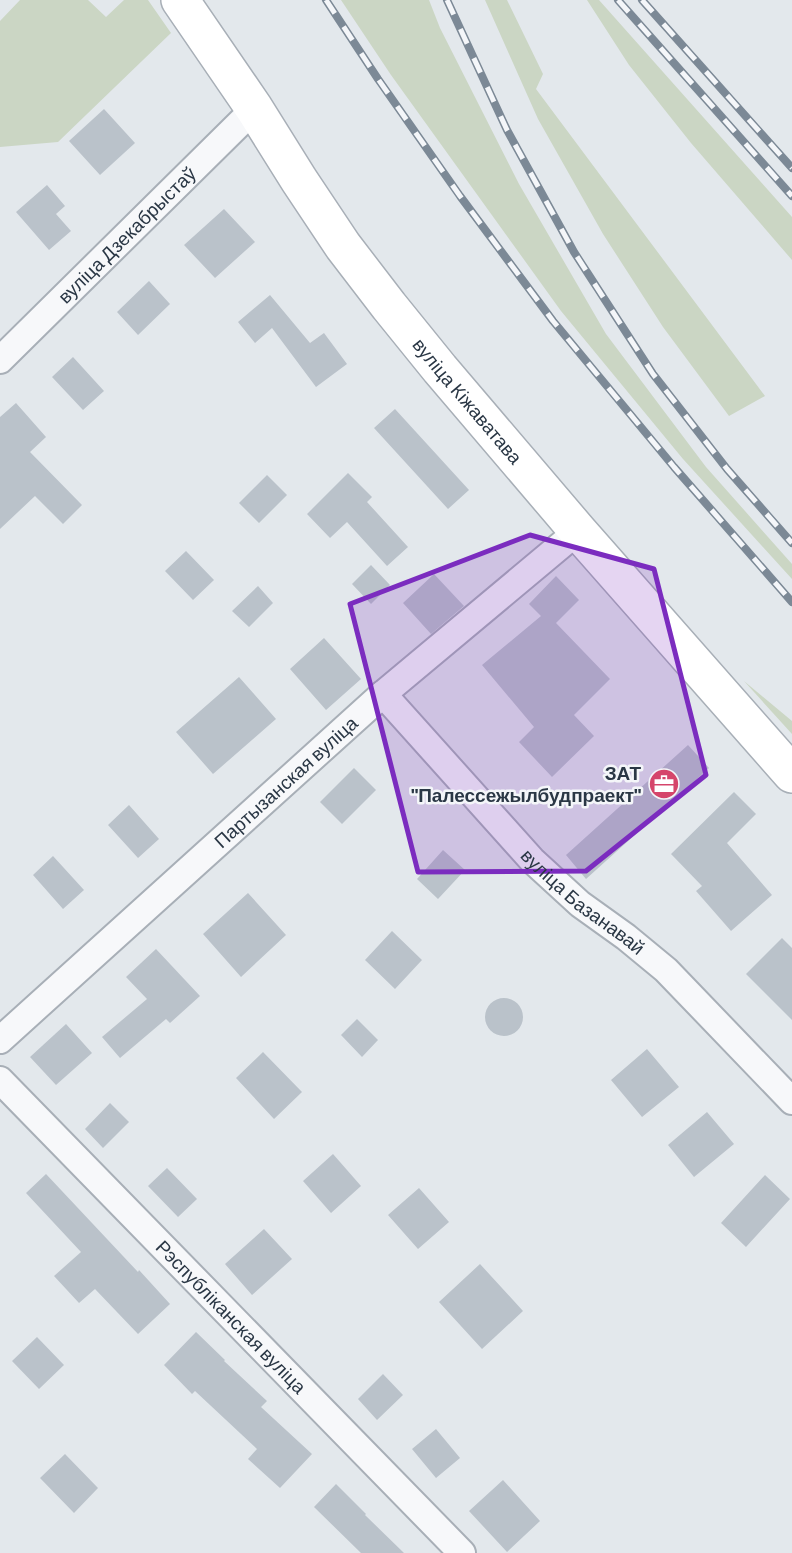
<svg xmlns="http://www.w3.org/2000/svg" width="792" height="1553" viewBox="0 0 792 1553" font-family="Barlow,sans-serif">
	<rect width="100%" height="100%" fill="#e3e8ec"/>
	<path fill="#cbd6c4" d="M20,0H88L106,17L124,0H148L171,33L58,142L0,147V21Z
		M341,0H429L440,28L519,184L606,334L706,467L792,564V579L683,459L561,311L391,75Z
		M485,0H507L543,74L536,89L765,396L729,416L663,327L603,234L538,119Z
		M587,0H599L792,217V260L691,143L629,65Z
		M744,681L792,721V735V734Z"/>
	<path fill="#bac2ca" d="M104,109L135,143L100,175L69,141Z
		M47,185L65,206L56,214L71,231L49,250L16,212Z
		M224,209L255,242L215,278L184,245Z
		M149,281L170,304L138,335L117,312Z
		M270,295L310,343L324,333L347,364L316,387L272,328L255,343L238,322Z
		M73,357L104,391L83,410L52,377Z
		M16,403L46,437L30,452L82,505L63,524L35,496L0,529V417Z
		M395,409L469,490L448,509L374,428Z
		M348,473L372,497L367,502L408,547L387,566L347,522L330,538L307,514Z
		M267,475L287,495L259,523L239,503Z
		M186,551L214,580L193,600L165,571Z
		M371,565L390,585L371,604L352,584Z
		M434,574L464,606L431,634L403,603Z
		M556,576L579,600L556,623L610,679L574,715L594,736L552,777L519,742L534,727L482,665L541,616L529,604Z
		M258,586L273,603L249,627L232,611Z
		M324,638L361,679L326,710L290,669Z
		M239,677L276,719L213,774L176,732Z
		M688,745L709,768L586,879L566,855Z
		M354,768L376,790L342,824L320,802Z
		M734,792L756,814L727,843L772,895L731,931L696,891L702,886L671,854Z
		M129,805L159,839L138,858L108,825Z
		M443,850L465,870L438,899L417,879Z
		M53,856L84,890L63,909L33,875Z
		M248,893L286,935L241,977L203,934Z
		M392,931L422,960L395,989L365,960Z
		M782,938L792,948V1020L746,974Z
		M156,949L200,996L170,1023L166,1019L120,1058L102,1037L147,999L126,977Z
		M485 1017a19 19 0 1 1 38 0a19 19 0 1 1-38 0Z
		M357,1019L378,1040L362,1057L341,1035Z
		M66,1024L92,1053L56,1085L30,1057Z
		M647,1049L679,1087L642,1117L611,1080Z
		M263,1052L302,1092L274,1119L236,1078Z
		M110,1103L129,1122L103,1148L85,1129Z
		M707,1112L734,1144L694,1177L668,1145Z
		M333,1154L361,1186L331,1213L303,1181Z
		M167,1168L197,1199L178,1217L148,1186Z
		M46,1174L138,1272L139,1270L170,1304L138,1334L95,1289L79,1303L54,1276L81,1252L26,1193Z
		M765,1175L790,1199L746,1247L721,1223Z
		M419,1188L449,1222L418,1249L388,1215Z
		M264,1229L292,1259L252,1295L225,1264Z
		M480,1264L523,1311L482,1349L439,1302Z
		M196,1332L225,1360L224,1361L267,1401L261,1407L312,1454L280,1488L248,1459L257,1449L195,1391L192,1394L164,1365Z
		M37,1337L64,1365L39,1389L12,1361Z
		M383,1374L403,1395L377,1420L358,1399Z
		M436,1429L460,1458L436,1478L412,1449Z
		M65,1454L98,1488L74,1513L40,1478Z
		M503,1480L540,1521L507,1552L469,1511Z
		M336,1484L366,1514L365,1515L404,1553H361L314,1507Z"/>
	<g fill="none" stroke-linecap="round" stroke-linejoin="round">
		<g stroke="#a8afb7" stroke-width="30">
			<g id="street">
				<path id="s1" d="M0,360L243,120L254,108"/>
				<path id="s2" d="M383,694L532,860L580,904L626,937L666,970L792,1101"/>
				<path id="s3" d="M0,1040L383,694L578,531"/>
				<path id="s4" d="M0,1080L462,1553"/>
			</g>
		</g>
		<g stroke="#a8afb7" stroke-width="40">
			<g id="secondary">
				<path id="s5" d="M180,0L254,108L299,180L343,246L389,306L440,369L578,531L792,774"/>
			</g>
		</g>
		<use href="#street" stroke="#f7f8fa" stroke-width="26"/>
		<use href="#secondary" stroke="#fff" stroke-width="37"/>
		<g stroke="#7c8996" stroke-width="8">
			<path id="rail" d="M326,0L378,79L460,196L553,321L674,467L792,602
				M447,0L507,130L574,252L653,374L727,469L792,543
				M618,0L792,196
				M642,0L792,168"/>
		</g>
		<use href="#rail" stroke="#f4f6f9" stroke-width="5" stroke-dasharray="16" stroke-linecap="butt"/>
	</g>
	<path fill="#7b2cbf" fill-opacity="0.2" stroke="#7b2cbf" stroke-width="5" stroke-linejoin="round" d="M530,535L654,569L706,775L586,871L418,872L350,604Z"/>
	<defs>
		<g id="office-disc" transform="scale(1.575)"><circle r="9.5" fill="#d5456b" stroke="#f4f6f9"/><path d="M-6-3h4V-5.5h4V-3h4V5H-6ZM-1-4.5V-3h2v-1.5ZM-6 0V1H6V0Z" fill="#fff"/></g>
	</defs>
	<g fill-rule="evenodd">
		<use href="#office-disc" x="664" y="784"/>
	</g>
	<g text-anchor="middle" stroke-width="5" stroke-linejoin="round" paint-order="stroke">
		<g font-size="19" fill="#2a3745" stroke="#f4f6f9">
			<text dy="7" stroke="none"><textPath href="#s1" startOffset="178">вуліца Дзекабрыстаў</textPath></text>
			<text dy="7" stroke="none"><textPath href="#s5" startOffset="494">вуліца Кіжаватава</textPath></text>
			<text dy="7" stroke="none"><textPath href="#s3" startOffset="385">Партызанская вуліца</textPath></text>
			<text dy="7" stroke="none"><textPath href="#s2" startOffset="289">вуліца Базанавай</textPath></text>
			<text dy="7" stroke="none"><textPath href="#s4" startOffset="331">Рэспубліканская вуліца</textPath></text>
		</g>
		<g font-size="19" font-weight="bold" fill="#2a3745" stroke="#f4f6f9" text-anchor="end">
			<text x="641" y="780">ЗАТ<tspan x="641" dy="22">"Палессежылбудпраект"</tspan></text>
		</g>
	</g>
</svg>
